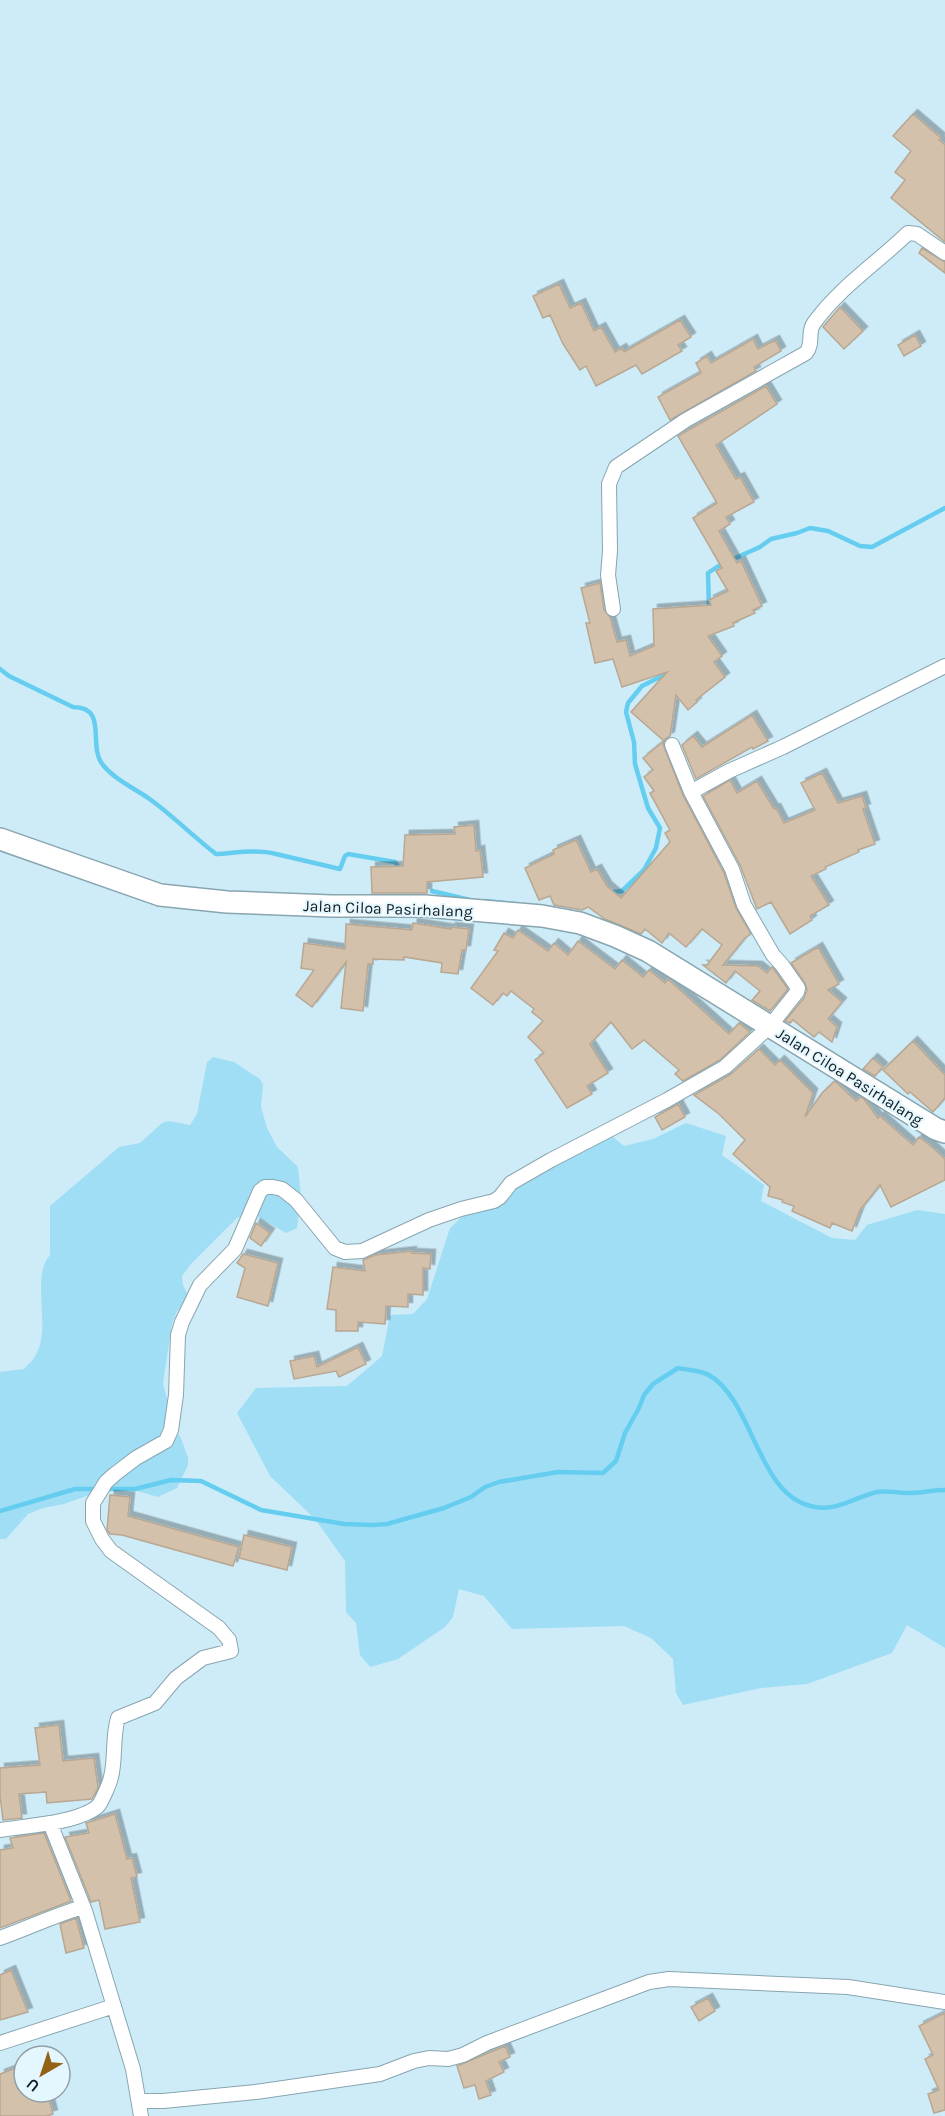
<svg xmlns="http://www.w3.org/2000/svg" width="945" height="2116" viewBox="0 0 945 2116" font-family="Karla,sans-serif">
	<defs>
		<filter id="shadow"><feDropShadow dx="4.5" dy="-4.5" stdDeviation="0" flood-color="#0004"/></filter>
	</defs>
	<rect width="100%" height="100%" fill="#ceecf8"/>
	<path fill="#9fdef5" d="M213,1057L234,1062L260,1079L263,1085L261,1107L267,1128L277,1147L298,1167L301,1196L297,1228L286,1233L252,1213L237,1218L191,1264L182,1276L183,1285L189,1298L177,1311L172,1324L163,1383L175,1429L181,1438L188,1458V1465L177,1488L158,1497L137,1491L112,1488L102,1497L89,1495L64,1504L43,1508L28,1514L6,1539H0V1372L24,1369C28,1365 33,1360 36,1355C52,1326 30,1277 50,1255V1206L119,1147L140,1143L162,1123L169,1121L190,1125L197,1114L207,1062Z
		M686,1123L726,1136L722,1155L764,1185L761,1201L832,1238L855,1240L867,1225L917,1210L945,1214V1648L907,1625L892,1653L807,1684L761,1688L683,1705L676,1693L673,1659L651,1638L624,1626L512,1629L484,1596L459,1589L453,1617L445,1627L398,1659L370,1667L360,1655L356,1623L346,1612L345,1561L315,1519L270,1476L237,1413L256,1388L347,1386L382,1356L390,1315L413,1314L427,1299L450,1228L464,1215L522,1181L612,1136L624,1146L653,1139Z"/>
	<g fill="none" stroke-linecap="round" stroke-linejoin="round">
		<path stroke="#65cdef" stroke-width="4.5" d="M731,560L760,547L771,539L797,533L810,528L828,531L860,546L872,547L945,508
			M709,609L708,573L723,563
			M0,669L9,676L73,707C109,707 87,746 103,765C115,780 136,789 151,800C174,817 194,837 216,854C235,853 257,849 276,854C298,859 319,864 340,869L345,856L348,854L395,862L400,870
			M432,891L470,900
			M610,895L613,892L622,891L644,870L656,848L660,828L648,808L635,764L634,742L626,712L628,703L642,686L670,672
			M485,901L515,904
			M0,1511L75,1489H135L171,1480L201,1481L261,1510L344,1524L373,1525L387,1524L444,1508L471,1497L485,1487L499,1482L558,1472L603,1473L616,1461L625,1433L639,1408L644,1395L653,1384L678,1368C688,1370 700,1370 709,1375C755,1402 757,1498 815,1507C838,1511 855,1497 877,1492C888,1490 897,1493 908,1493C921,1493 933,1490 945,1490"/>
	</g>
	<path fill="#d4c1ac" stroke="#b8a792" stroke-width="1.5" filter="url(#shadow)" d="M913,114L941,138L939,140L945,145V242L891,198L905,180L895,172L911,151L893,136Z
		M922,248L945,262V273L919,253Z
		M559,284L570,308L581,303L594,331L601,327L615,352L622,348L624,352L680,320L691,337L678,345L682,351L642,374L636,365L596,386L586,366L580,370L563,344L550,315L543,318L533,296Z
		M840,307L863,331L844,349L823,327Z
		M915,335L921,346L904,356L898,345Z
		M753,339L758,349L775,340L781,351L754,367L756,371L670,420L658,397L701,373L696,363L707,356L711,363Z
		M766,386L777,404L716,445L736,479L740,477L754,502L726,517L730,524L719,531L737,563L741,561L762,606L753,610L755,613L733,623L734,626L708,636L722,656L714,662L725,677L696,700L697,702L688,710L676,695L670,736L665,739L663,744L683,795L724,873L736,908L751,934L745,938L723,965L758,966L767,973L772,967L773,968L788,989L770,1011L752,1000L760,991L735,971L726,983L703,965H707L722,945L702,929L686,947L669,933L662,943L645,929L641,934L605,919L588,907L582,910L554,905L550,896L539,900L525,868L554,854L553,850L576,840L591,872L597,869L607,886L621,898L670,842L665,833L670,830L650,793L654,791L644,777L653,770L643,758L664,741L631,712L667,672L622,687L613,659L595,663L586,623H590L581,588L600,583L604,610L610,617L617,642L626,640L630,656L654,646L653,609L711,605L709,600L728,591L716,571L722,568L693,518L717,503L678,436Z
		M752,715L768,741L753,749L752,747L696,779L682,745L693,736L702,747Z
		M822,773L838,803L862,796L866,808L863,809L875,844L858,850L859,852L825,867L826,869L811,876L829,905L810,916L812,920L790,934L771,902L757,909L740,865L703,796L730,780L737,793L757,781L774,809L776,808L784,823L815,810L801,783Z
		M474,825L476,851L480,850L483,877L427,882V893H372L371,867L403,866L405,835L455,834L454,827Z
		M413,923L451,929V927L469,929L466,950H462L458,974L441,972L442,963L404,957V960L373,959V964H368L363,1011L341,1008L346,962L312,1007L296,995L314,970L301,968L304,943L345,949L346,924L412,930Z
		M518,930L548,951L554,943L568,955L578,941L615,969L622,960L643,977L649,970L665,983L668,979L729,1034L739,1023L750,1032L720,1060L683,1081L675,1074L679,1070L644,1040L632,1049L611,1022L590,1044L608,1073L587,1086L592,1094L567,1108L535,1060L544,1053L528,1037L543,1021L532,1012L534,1009L511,991L507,996L503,993L493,1005L471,988L498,951L494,950L504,933L513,938Z
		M818,947L839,984L828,990L842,1002L828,1019L837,1027L832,1042L819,1032L814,1037L793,1020L790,1023L785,1021L804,998L807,990L805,983L791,963Z
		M913,1041L945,1075V1098L933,1112L910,1092L908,1094L883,1070Z
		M759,1049L775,1065L780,1060L813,1093L805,1117L822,1093L835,1081L856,1101L861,1097L864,1099L878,1118L880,1116L913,1145L919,1137L932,1147L945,1159V1180L891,1207L880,1185L860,1210L852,1231L832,1223L830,1228L792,1211L794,1206L782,1202L783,1200L768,1196L770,1187L733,1154L745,1140L719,1114L694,1095L730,1075Z
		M873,1058L883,1067L875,1076L863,1069Z
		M678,1104L685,1117L662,1130L655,1117Z
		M256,1223L270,1233L261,1246L250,1238Z
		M412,1251V1253L431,1254L430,1269L423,1268V1295L408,1294V1307L386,1306L385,1324L358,1322V1331H336V1310L327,1309L333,1267L365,1271L363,1260L375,1255Z
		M243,1254L278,1263L268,1306L237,1297L245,1268L237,1263Z
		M358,1347L366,1364L339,1377L336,1371L294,1379L290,1361L314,1356L317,1367Z
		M110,1495L130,1497L128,1516L239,1547L233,1566L122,1535L110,1534L107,1530Z
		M244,1535L292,1547L287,1570L239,1558Z
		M59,1725L63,1761L94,1758L98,1788L92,1799L47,1803L46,1792L19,1794L22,1818L3,1820L0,1796V1768L40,1765L35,1728Z
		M115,1814L127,1859L132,1858L137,1877L131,1878L140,1922L105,1929L99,1900L91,1902L65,1837L89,1833L86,1823Z
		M44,1833L71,1901L0,1928V1850L13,1848L10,1838Z
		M76,1918L84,1948L66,1953L60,1924Z
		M11,1970L28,2012L0,2020V1975Z
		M708,1998L715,2011L699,2021L691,2007Z
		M945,2013V2110L934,2113L928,2094L939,2090L925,2059L933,2055L919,2026Z
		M505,2046L510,2057L499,2062L504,2072L486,2081L491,2095L479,2099L475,2085L464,2088L457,2066Z
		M24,2065V2092H47L53,2114L47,2116H0V2074Z"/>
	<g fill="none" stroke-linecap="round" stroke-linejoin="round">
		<g stroke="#88a5b0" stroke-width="16">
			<path id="street" d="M613,609L608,575L610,551L609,484L616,467L686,420L806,353C814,343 807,332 814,323C840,287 877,263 908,233L917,234L945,253
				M691,792L729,771L783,747L945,666
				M50,1823L85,1911L133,2069L141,2116
				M0,1830C25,1826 79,1823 98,1806C101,1803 110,1783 111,1777C116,1758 112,1738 118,1718L155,1703L176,1678L203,1658L231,1651L229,1640L219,1628L111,1551L102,1539L93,1521V1503L106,1482L115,1474L136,1458L166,1441L171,1430L176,1395L178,1335L182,1322L200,1285L235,1249L260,1191L265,1187H273L282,1189L296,1200L335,1248L345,1252L362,1251L429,1220L461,1209L494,1201L500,1197L511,1183L551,1160L667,1100L725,1067L770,1026L797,992L798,988L782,965L773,955L744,905L732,869L691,792L672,745
				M0,1938C28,1928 55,1915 83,1907
				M0,2043L114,2006
				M140,2101H163L256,2092L380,2074L414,2061L429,2058L448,2059L463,2055L487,2043L649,1982L669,1979L848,1987L945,2002"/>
		</g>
		<g stroke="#88a5b0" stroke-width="24">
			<path id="primary" d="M0,839L160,895L227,902L331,906H425L542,916L580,923L615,936L648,951L936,1129L945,1132"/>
		</g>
		<use href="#street" stroke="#fff" stroke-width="14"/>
		<use href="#primary" stroke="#fff" stroke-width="21"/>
	</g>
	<g text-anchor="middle" stroke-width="4.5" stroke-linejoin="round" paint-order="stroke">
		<g font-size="16" fill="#121d21" stroke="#e5f7fe">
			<text transform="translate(388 908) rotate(2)" y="6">Jalan Ciloa Pasirhalang</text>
			<text transform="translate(850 1076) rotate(32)" y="6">Jalan Ciloa Pasirhalang</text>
		</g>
	</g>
	<g transform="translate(42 2074) rotate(219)"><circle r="28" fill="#e5f7fe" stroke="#91a0a6" stroke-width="1.5"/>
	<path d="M0-4.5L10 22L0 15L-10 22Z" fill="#946214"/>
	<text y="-9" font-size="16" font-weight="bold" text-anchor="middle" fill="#121d21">U</text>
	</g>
</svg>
